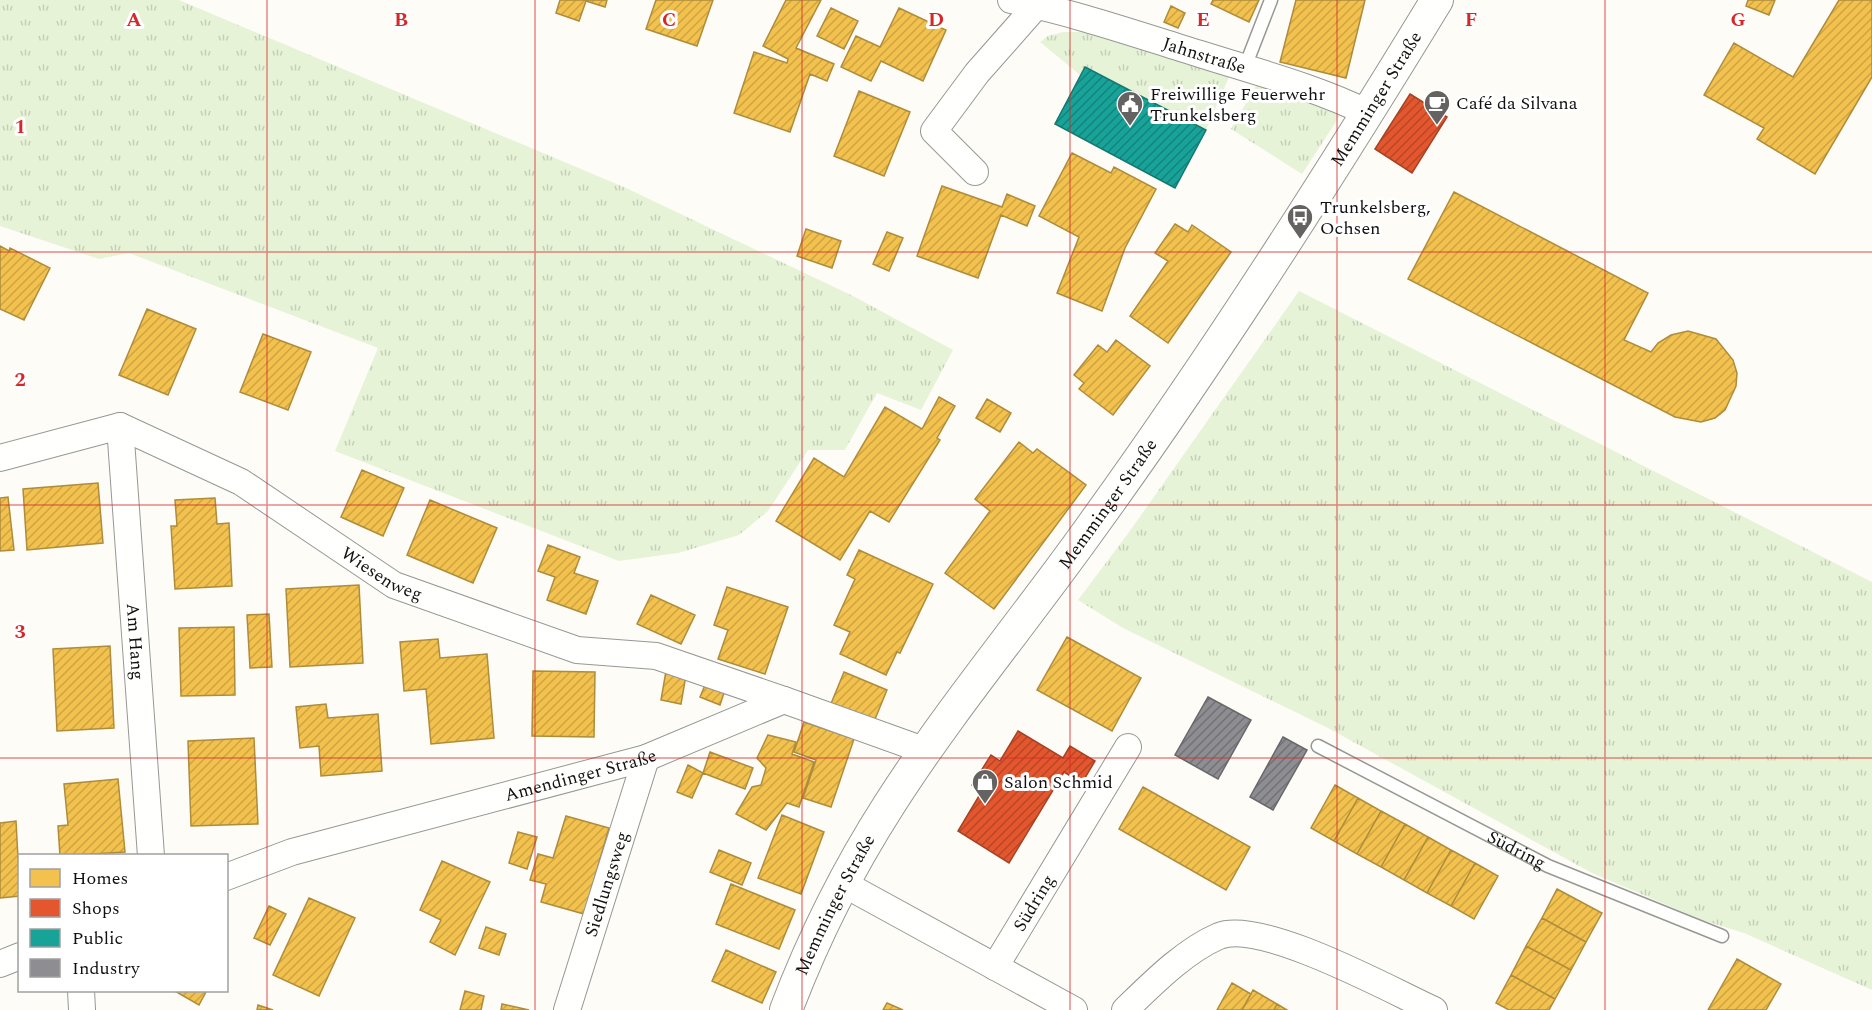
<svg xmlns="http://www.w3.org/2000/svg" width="1872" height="1010" viewBox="0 0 1872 1010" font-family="Spectral,serif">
	<defs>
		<pattern id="grass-tufts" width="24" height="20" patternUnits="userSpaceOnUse" patternTransform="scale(1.5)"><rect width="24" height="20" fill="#e7f3d7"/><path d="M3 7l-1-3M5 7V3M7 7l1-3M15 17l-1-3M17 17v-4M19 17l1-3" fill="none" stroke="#c5cfb8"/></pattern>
		<pattern id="homes-hatch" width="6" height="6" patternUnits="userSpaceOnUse" patternTransform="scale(1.5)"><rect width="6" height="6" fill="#f2c14e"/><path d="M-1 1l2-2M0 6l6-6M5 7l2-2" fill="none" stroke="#cea543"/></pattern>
		<pattern id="shops-hatch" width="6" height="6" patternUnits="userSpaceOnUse" patternTransform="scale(1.5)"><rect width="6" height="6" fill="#e4572e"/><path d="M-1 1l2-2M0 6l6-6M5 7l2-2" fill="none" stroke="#b74726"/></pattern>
		<pattern id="public-hatch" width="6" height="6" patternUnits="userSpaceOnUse" patternTransform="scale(1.5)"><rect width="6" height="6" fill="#17a398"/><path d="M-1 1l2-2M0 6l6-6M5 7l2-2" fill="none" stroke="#13837b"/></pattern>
		<pattern id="industry-hatch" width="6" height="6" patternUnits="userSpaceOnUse" patternTransform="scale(1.5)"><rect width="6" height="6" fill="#8d8d92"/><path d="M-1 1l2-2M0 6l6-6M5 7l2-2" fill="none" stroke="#727276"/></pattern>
	</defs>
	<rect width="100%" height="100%" fill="#fdfcf7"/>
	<path fill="url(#grass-tufts)" d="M0,0H179L626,188L853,296L953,350L921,410L877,393L845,450H808L768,511L739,535L678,553L619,561L335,451L378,348L129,253L99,259L0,226Z
		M1063,32H1084L1229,77L1206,130L1085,67L1080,75L1040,42L1048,36Z
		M1261,77L1345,108L1302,174L1231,129Z
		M1299,291L1872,582V990L1744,933L1702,920L1592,873L1328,728L1123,628L1078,600L1127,535Z"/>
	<path fill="url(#homes-hatch)" stroke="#ae8c3c" stroke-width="1.5" d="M560,0H607L605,7L586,1L579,21L556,13Z
		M656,0H713L697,46L646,29Z
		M786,0H821L796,48L834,64L827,81L810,74L790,132L734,113L754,52L787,63L788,59L763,46Z
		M1213,0H1259L1249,22L1211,4Z
		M1296,0H1365L1346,78L1280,62Z
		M1748,0H1775L1769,15L1746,6Z
		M1839,0H1872V77L1815,174L1757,139L1764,128L1704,95L1734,43L1793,77Z
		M1171,6L1185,13L1178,28L1164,22Z
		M831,8L858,21L844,49L817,36Z
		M899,8L946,30L923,81L881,61L871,81L841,67L856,36L880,47Z
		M859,91L910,112L884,176L834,156Z
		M1072,153L1111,173L1114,167L1156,189L1125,248L1102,311L1057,293L1079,237L1039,216Z
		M942,186L1002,207L1007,194L1035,206L1027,226L1001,215L978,278L917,256Z
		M1454,192L1648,293L1624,340L1651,352L1658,343L1671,335L1688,331L1716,339L1733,360L1737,373L1736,386L1725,410L1715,418L1701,422L1675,417L1408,279Z
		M1175,224L1188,232L1192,225L1231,252L1168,343L1130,316L1168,261L1155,253Z
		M806,229L841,241L832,268L797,256Z
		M887,232L903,238L889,271L873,264Z
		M0,246L9,251L10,248L50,268L24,320L0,309Z
		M147,309L196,329L168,395L119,375Z
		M263,334L311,352L288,410L240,392Z
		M1116,340L1150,366L1113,415L1079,389L1084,383L1074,375L1098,345L1107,352Z
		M939,397L955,406L937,438L940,440L889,522L870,511L840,560L776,521L814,458L844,477L885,407L922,429Z
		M987,399L1011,413L1000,432L976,418Z
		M1019,442L1033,453L1037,449L1086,485L994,609L945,573L990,511L975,499Z
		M362,470L404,488L383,536L341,517Z
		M98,483L103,543L27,550L23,489Z
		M8,497L14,550L0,551V498Z
		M215,498L217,524L229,523L232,586L175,589L171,526H177L175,500Z
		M430,500L497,528L473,583L407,555Z
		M548,545L580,557L574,573L598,581L586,614L547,600L555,577L538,571Z
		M859,550L933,584L900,653L897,652L886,675L840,654L850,632L834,625L855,579L847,575Z
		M359,585L363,663L290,667L286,589Z
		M727,587L788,607L765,674L718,659L728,630L714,625Z
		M651,595L695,615L681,644L637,624Z
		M269,614L272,667L250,668L247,615Z
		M234,627L235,695L181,696L179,628Z
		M1067,637L1141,678L1112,731L1037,690Z
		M438,639L440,658L487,654L494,738L431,744L426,689L404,691L400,642Z
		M110,646L114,728L57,731L53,649Z
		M533,671L595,672L594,737L532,736Z
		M666,671L686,675L681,704L661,700Z
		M844,672L887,690L873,724L830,706Z
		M705,685L724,693L720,705L700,697Z
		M326,704L328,718L378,714L382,771L321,776L319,746L300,748L296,707Z
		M804,722L854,739L831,807L803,798L816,760L794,752Z
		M768,735L796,742L792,754L814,762L799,807L787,803L766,830L736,814L752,787L761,785L766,768L757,758Z
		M254,738L258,824L191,826L188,741Z
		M710,752L753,768L745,789L703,773Z
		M688,765L703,773L692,798L677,792Z
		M118,779L125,852L60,856L58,826L68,825L64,784Z
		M1335,785L1358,798L1334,841L1311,828Z
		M1143,787L1250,847L1226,890L1119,829Z
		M1358,798L1381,811L1357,854L1334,841Z
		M1381,811L1405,824L1381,867L1357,854Z
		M782,815L824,832L801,894L758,878Z
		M566,816L609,828L584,914L541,902L546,884L530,880L538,854L553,858Z
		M16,821L20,896L0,898V823Z
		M1405,824L1428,837L1404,880L1381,867Z
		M518,832L537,837L527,869L509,863Z
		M1428,837L1451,850L1427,893L1404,880Z
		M719,850L751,863L742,885L710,872Z
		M1451,850L1475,863L1451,906L1427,893Z
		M442,861L490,882L455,955L430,942L441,920L420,910Z
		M1475,863L1498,876L1474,919L1451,906Z
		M731,884L795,910L779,949L716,924Z
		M1557,889L1602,913L1586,942L1542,918Z
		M309,898L355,918L319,996L273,975Z
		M269,906L286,914L270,945L254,938Z
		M1542,918L1586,942L1571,970L1526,946Z
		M486,927L506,934L499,955L479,948Z
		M1526,946L1571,970L1555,999L1511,975Z
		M726,950L776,972L762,1003L712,981Z
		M1737,959L1781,984L1766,1010H1708Z
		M1511,975L1555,999L1549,1010H1509L1496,1003Z
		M1232,983L1251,994L1242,1010H1217Z
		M173,990H207L199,1005Z
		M1253,990L1277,1004L1274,1010H1242Z
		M465,991L484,996L481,1010H460Z
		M887,1003L903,1010H883Z
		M502,1004L529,1010H501Z
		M1277,1004L1287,1010H1274Z
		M258,1005L273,1010H257Z"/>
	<path fill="url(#shops-hatch)" stroke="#a54225" stroke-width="1.5" d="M1410,94L1447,117L1412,173L1375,149Z
		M1018,731L1063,758L1070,746L1095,761L1082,783L1064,772L1009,863L958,831L982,791L972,785L991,755L1000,761Z"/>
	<path fill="url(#public-hatch)" stroke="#157770" stroke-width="1.5" d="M1085,67L1206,130L1175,188L1055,124Z"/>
	<path fill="url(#industry-hatch)" stroke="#68686b" stroke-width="1.5" d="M1208,697L1251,720L1218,779L1175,755Z
		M1283,737L1307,750L1273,810L1250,797Z"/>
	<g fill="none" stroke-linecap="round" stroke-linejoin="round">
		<g stroke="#979795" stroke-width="15">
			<g id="service">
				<path d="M1245,67L1271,0"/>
				<path id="s1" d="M1318,746L1548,866L1722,936"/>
			</g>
		</g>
		<g stroke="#979795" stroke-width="28">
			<g id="minor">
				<path id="s2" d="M1011,0C1075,13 1138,35 1200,54C1257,72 1315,87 1368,113"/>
				<path d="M975,172L934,131L977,73L1037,5"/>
				<path id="s3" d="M120,426L151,856"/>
				<path id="s4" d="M0,458L120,426L241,482L394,585L577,650L656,656L784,700"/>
				<path id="s5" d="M226,877L292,852L646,758L784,700L926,751"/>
				<path d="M844,884L1074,1010"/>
				<path d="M0,964L20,956"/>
				<path id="s6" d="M995,967L1128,747"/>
				<path d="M81,990L82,1010"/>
				<path id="s7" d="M567,1010L646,758"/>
				<path d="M1125,1010C1152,984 1184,951 1219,936C1262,919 1392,991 1434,1010"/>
			</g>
		</g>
		<g stroke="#979795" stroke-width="34">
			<g id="tertiary">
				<path id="s8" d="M786,1010C813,939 848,869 889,805C951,708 1025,620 1092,526C1215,356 1328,179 1437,0"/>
			</g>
		</g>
		<use href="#service" stroke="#fffffe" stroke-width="12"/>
		<use href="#minor" stroke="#fffffe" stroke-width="26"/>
		<use href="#tertiary" stroke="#fffffe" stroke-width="32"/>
	</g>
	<path fill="none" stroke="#d62828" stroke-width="1.5" stroke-opacity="0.55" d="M267,0V1010M535,0V1010M802,0V1010M1070,0V1010M1337,0V1010M1605,0V1010M0,252H1872M0,505H1872M0,758H1872"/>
	<defs>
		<g id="cafe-pin" transform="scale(1.35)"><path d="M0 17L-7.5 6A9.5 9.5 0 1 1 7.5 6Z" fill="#646362" stroke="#fff"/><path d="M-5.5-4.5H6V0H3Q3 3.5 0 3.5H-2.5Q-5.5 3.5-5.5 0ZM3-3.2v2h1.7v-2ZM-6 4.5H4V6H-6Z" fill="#fff"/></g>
		<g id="civic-pin" transform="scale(1.35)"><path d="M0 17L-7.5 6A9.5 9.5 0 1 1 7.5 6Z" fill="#646362" stroke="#fff"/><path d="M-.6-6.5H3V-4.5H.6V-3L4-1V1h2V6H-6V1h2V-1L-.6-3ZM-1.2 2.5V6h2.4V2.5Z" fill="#fff"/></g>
		<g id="bus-pin" transform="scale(1.35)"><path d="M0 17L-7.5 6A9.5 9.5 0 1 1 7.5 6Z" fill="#646362" stroke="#fff"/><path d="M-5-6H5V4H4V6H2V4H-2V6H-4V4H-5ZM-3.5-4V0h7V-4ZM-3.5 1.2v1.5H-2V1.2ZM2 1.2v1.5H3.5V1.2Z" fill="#fff"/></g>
		<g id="shop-pin" transform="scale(1.35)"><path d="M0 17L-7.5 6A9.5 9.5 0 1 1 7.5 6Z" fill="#646362" stroke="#fff"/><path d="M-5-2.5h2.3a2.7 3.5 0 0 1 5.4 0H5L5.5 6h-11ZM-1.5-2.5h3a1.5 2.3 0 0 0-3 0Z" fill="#fff"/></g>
	</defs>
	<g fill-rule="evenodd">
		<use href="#cafe-pin" x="1437" y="103"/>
		<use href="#civic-pin" x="1130" y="104"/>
		<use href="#bus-pin" x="1300" y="217"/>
		<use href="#shop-pin" x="985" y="782"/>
	</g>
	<g text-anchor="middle" stroke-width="6" stroke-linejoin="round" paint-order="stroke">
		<g font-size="18" fill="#111" stroke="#fff">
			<text dy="6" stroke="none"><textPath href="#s2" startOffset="201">Jahnstraße</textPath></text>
			<text dy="6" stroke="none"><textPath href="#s8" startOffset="1088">Memminger Straße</textPath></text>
			<text dy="6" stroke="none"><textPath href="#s8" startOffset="602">Memminger Straße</textPath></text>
			<text dy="6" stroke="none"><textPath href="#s4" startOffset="426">Wiesenweg</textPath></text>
			<text dy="6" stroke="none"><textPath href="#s3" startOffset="216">Am Hang</textPath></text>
			<text dy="6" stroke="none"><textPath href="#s5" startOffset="369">Amendinger Straße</textPath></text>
			<text dy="6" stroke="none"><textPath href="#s1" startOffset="224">Südring</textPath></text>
			<text dy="6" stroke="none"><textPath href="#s7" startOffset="132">Siedlungsweg</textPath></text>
			<text dy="6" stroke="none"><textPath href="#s6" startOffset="75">Südring</textPath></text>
			<text dy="6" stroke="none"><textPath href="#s8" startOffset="116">Memminger Straße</textPath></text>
		</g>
		<g font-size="18" fill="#111" stroke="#fff" text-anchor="start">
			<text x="1150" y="100">Freiwillige Feuerwehr<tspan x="1150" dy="21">Trunkelsberg</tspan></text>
			<text x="1456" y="109">Café da Silvana</text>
			<text x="1320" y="213">Trunkelsberg,<tspan x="1320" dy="21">Ochsen</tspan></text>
			<text x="1004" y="788">Salon Schmid</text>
		</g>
	</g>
	<g font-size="20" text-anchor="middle" font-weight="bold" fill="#d62828" stroke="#fff" stroke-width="6" stroke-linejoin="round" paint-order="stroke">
		<text x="134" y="26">A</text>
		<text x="401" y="26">B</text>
		<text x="669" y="26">C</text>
		<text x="936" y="26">D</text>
		<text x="1203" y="26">E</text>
		<text x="1471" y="26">F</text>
		<text x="1738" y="26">G</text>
		<text x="20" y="133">1</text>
		<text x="20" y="386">2</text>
		<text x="20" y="638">3</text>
	</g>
	<rect x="18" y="854" width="210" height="138" fill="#ffffff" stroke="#a0a0a0" stroke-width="1.5"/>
	<rect x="30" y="869" width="30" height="18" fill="#f2c14e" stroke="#a0a0a0" stroke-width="1.5"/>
	<text x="72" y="884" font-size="18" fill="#111111">Homes</text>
	<rect x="30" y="899" width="30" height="18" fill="#e4572e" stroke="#a0a0a0" stroke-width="1.5"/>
	<text x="72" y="914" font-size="18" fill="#111111">Shops</text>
	<rect x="30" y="929" width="30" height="18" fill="#17a398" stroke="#a0a0a0" stroke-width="1.5"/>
	<text x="72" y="944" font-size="18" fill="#111111">Public</text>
	<rect x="30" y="959" width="30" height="18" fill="#8d8d92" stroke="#a0a0a0" stroke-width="1.5"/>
	<text x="72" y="974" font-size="18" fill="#111111">Industry</text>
</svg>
